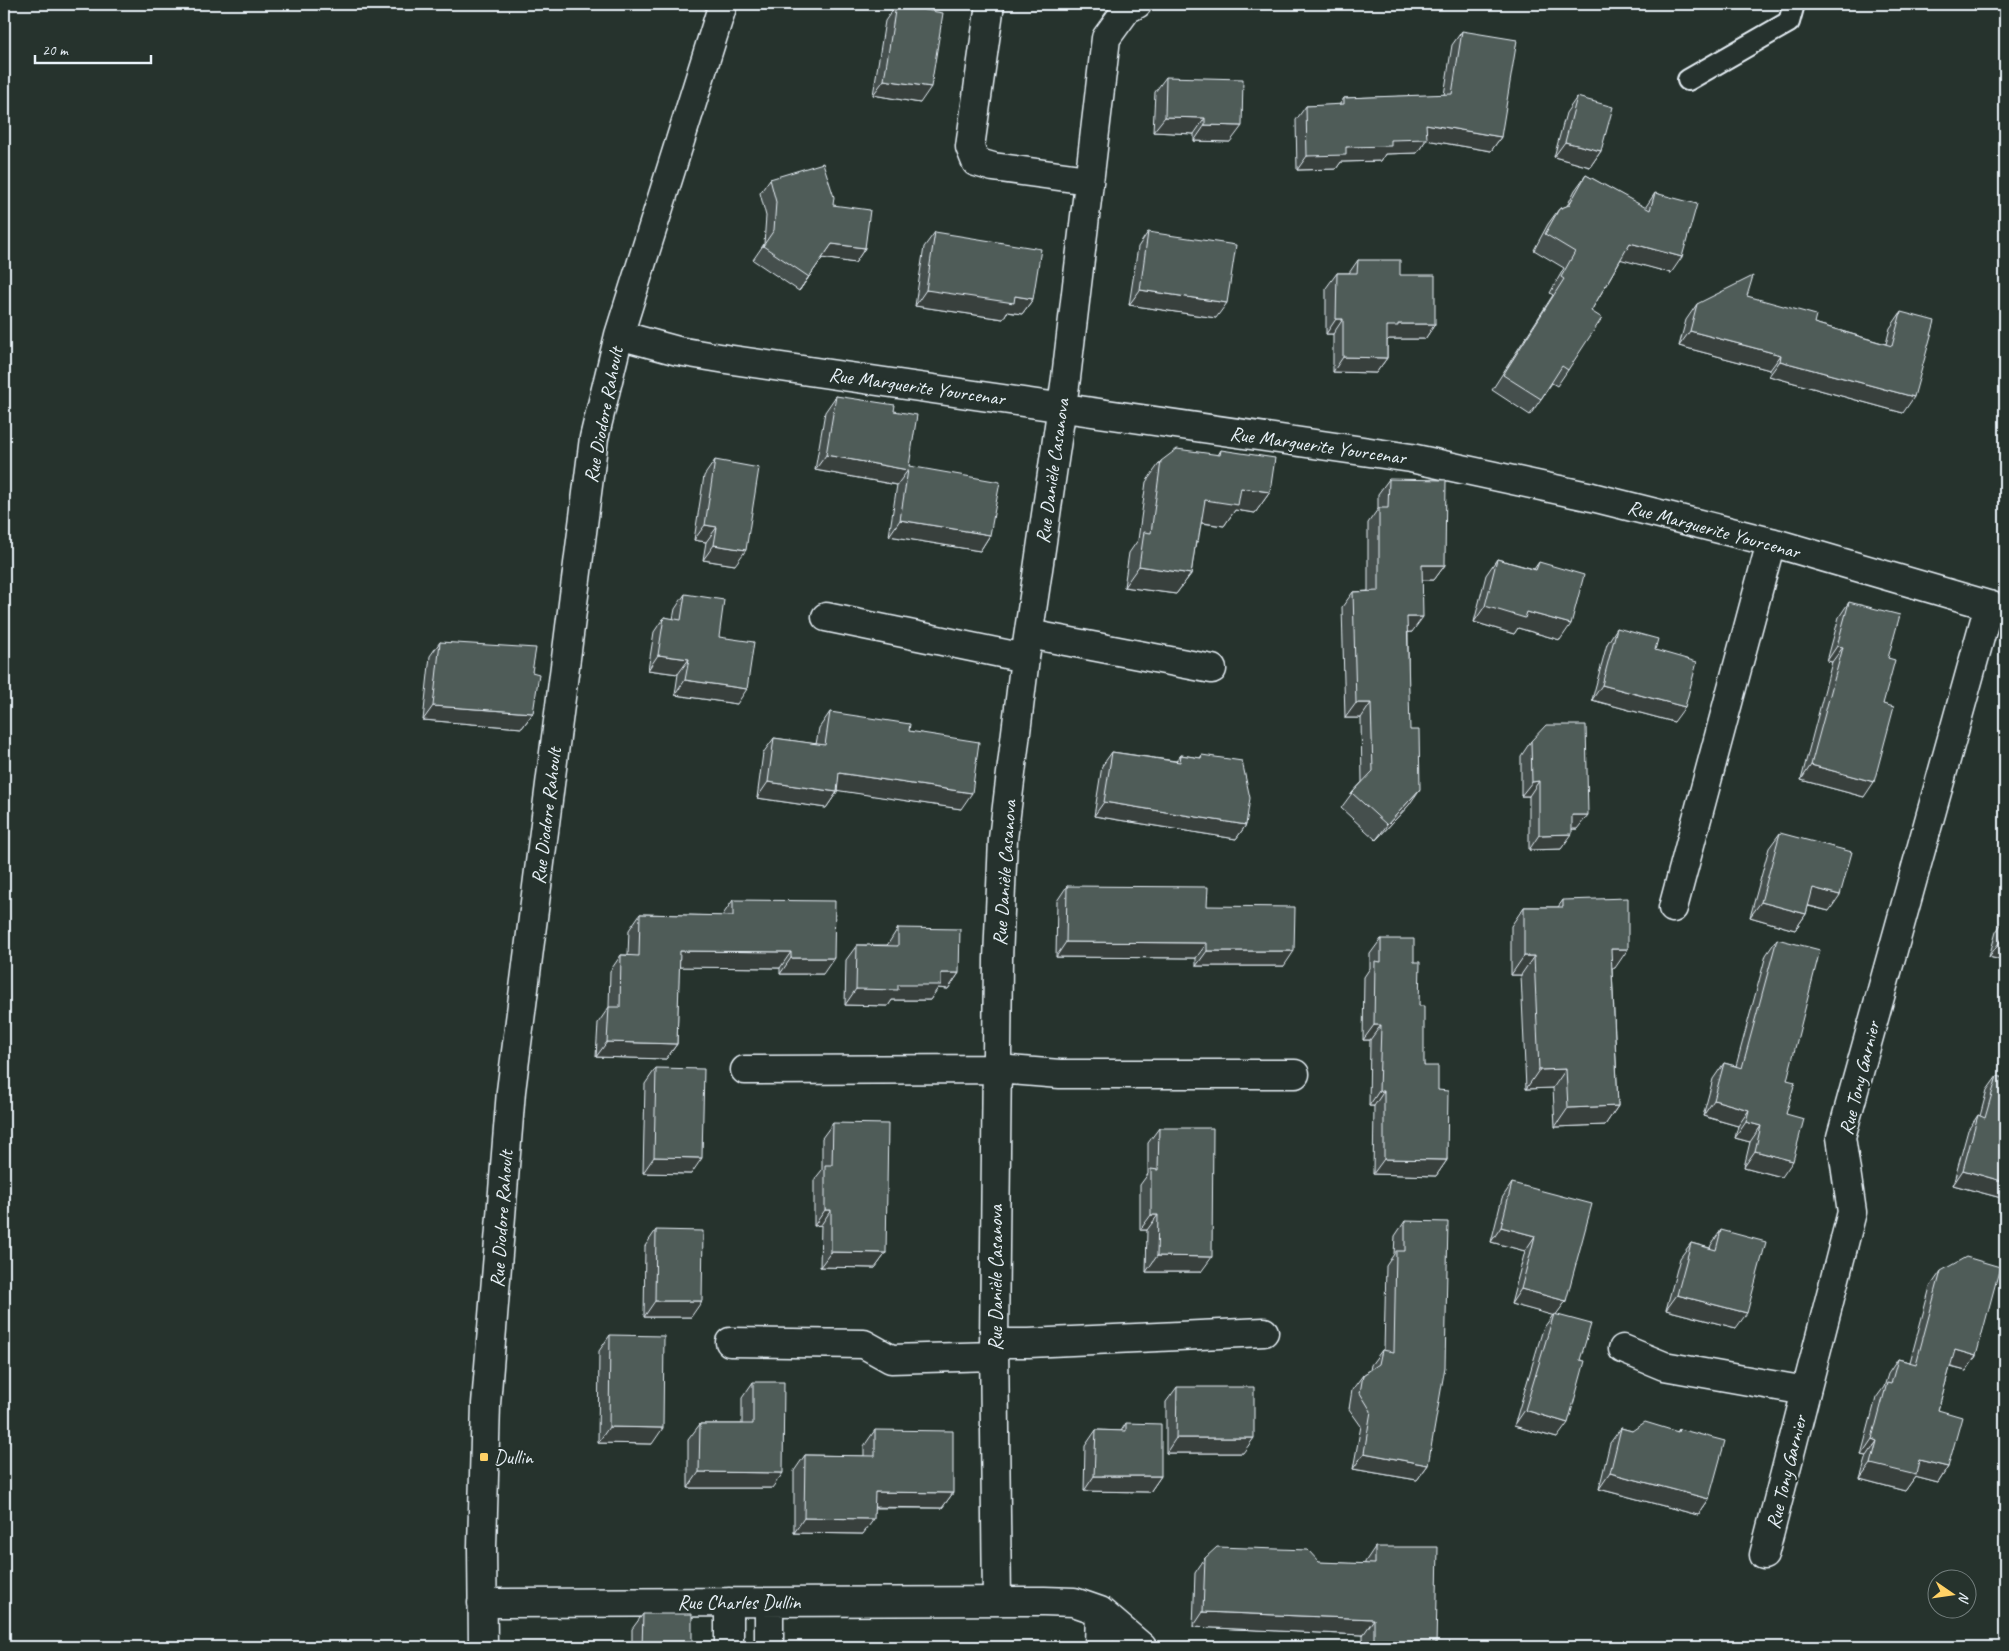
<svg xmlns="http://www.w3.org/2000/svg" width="2009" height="1651" viewBox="0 0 2009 1651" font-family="Caveat,sans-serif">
	<rect width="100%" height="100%" fill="#26332d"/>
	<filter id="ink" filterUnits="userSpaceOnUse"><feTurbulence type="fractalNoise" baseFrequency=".02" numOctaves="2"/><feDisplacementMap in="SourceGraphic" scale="10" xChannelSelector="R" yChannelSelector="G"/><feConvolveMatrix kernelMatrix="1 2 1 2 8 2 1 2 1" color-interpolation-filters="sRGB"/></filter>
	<g filter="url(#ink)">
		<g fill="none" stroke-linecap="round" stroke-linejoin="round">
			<g stroke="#e8f1f8" stroke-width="24">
				<path id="service" d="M1688,80L1789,22L1794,4"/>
			</g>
			<g stroke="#e8f1f8" stroke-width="31">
				<path id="minor" d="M990,4L970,147L976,162L993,167L1088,180
					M619,335L678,351L726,359L1411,458L1592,497L1771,542L2005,610
					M826,617L1025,658
					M1029,634L1212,669
					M1673,908L1771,542
					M745,1070L997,1069L1060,1074H1295
					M730,1342L864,1344L891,1359L994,1356
					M994,1343H1029L1264,1332
					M1623,1349L1664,1366L1806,1391
					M1764,1555L1852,1212L1841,1137L1989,605
					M997,1601L994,1343L998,959L1003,839L1025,658L1066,378L1106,38L1127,9L1137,4
					M729,1602V1647
					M482,1603L1044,1601L1074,1602L1100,1611L1142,1647
					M483,1647L482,1547L486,1404L511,1091L594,438L619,335L723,4
					M769,1647V1602
					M1099,1647L1100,1611"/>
			</g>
			<use href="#service" stroke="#26332d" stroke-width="20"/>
			<use href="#minor" stroke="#26332d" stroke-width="28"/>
		</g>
		<path fill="#454f4d" stroke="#e8f1f8" d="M896,5L920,103L873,95L885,21Z
			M1462,31L1501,137L1491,151L1426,140L1417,153L1385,154L1381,161L1341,162L1336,169L1297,170L1296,120L1306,106L1339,105L1344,98L1444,95L1452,45Z
			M1166,77L1230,142L1194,141V134L1153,132L1155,92Z
			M1577,97L1601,151L1590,167L1554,157L1566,113Z
			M1586,175L1645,208L1655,193L1671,273L1621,259L1591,311L1568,370L1557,386L1552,383L1530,415L1492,390L1553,295L1550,293L1564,268L1534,250L1548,224L1559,209L1567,206L1575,190Z
			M770,179L833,205L865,248L855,263L822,258L799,291L753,260L764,244L766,216L760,193Z
			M935,232L1033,299L1022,314L1007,312L1003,319L915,306L924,247Z
			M1148,232L1216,318L1129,305L1138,247Z
			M1358,260L1400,275L1435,324L1425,339H1389L1387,341V358L1376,373L1333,372V334H1326V288L1337,273H1349Z
			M1747,296L1814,323L1886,344L1890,328L1901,312L1903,413L1769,376L1770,370L1679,346L1686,320L1697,304Z
			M836,396L894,411L909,466L990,535L980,551L889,536L897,485L815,470L825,412Z
			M1221,450L1270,492L1255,513L1235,510L1224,526L1201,523L1195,546L1191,574L1176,594L1124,587L1129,553L1138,540L1146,482L1161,461L1218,455Z
			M715,460L735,565L703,560L706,542L694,540L704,476Z
			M1389,479L1445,565L1434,580H1422L1412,632H1408L1409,805L1376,840L1341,808L1352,793L1362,782L1361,718H1345L1342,607L1353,592L1368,591V523L1378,509V494Z
			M1497,559L1534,569L1539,562L1560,640L1518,628L1514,634L1474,622L1486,575Z
			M685,594L719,637L737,704L675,695L678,674L648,670L654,632L664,617L673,619L675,609Z
			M1849,602L1888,658L1883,704L1864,797L1801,780L1832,662L1827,661L1839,617Z
			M1617,628L1655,650L1674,722L1592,700L1607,644Z
			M440,642L532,672L533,713L522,728L423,720L430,656Z
			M830,712L909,731L961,809L837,790V792L826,808L757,798L763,753L774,738L816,744L819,728Z
			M1531,741L1577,829H1572L1561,849L1529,850V796H1521V756Z
			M1112,752L1176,761L1181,755L1200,758L1202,755L1246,825L1236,839L1094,816L1102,766Z
			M1780,833L1829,911L1808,906L1806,914L1795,930L1750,917L1769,848Z
			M1067,886L1284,966H1196V958L1056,957L1057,901Z
			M733,900L823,974H780V968L679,967L677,1044L666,1059L596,1057L598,1023L609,1007L610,971L621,955H628L629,930L640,914L722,916Z
			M1563,900L1615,968H1612L1618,1106L1605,1125L1555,1127L1553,1088L1526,1089L1521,975H1511V926L1524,907H1558Z
			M2005,918V961L1989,957L1996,932Z
			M898,928L959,973L948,989L938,988L930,1000H892L888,1006L845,1005L846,960L857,945H887L888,944Z
			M1381,939L1414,962L1424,1066L1438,1090L1447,1160L1436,1176L1373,1174L1374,1106H1369L1370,1040H1363L1364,977L1370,968V954Z
			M1777,939L1787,1080L1786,1114L1782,1177L1744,1167L1750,1142L1735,1138L1738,1126L1703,1116L1713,1079L1724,1063L1736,1066L1766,955Z
			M656,1068L691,1174L643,1173L645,1084Z
			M1997,1076L2005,1199L1953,1185L1968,1130L1978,1115L1980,1116L1987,1090Z
			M833,1123L886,1253L875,1268L820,1267L821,1225L814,1226V1180L822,1170V1138Z
			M1159,1128L1201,1272H1146L1147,1230H1140V1185L1148,1174V1143Z
			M1512,1183L1566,1301L1556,1314L1557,1438L1514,1426L1543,1329L1553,1315L1511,1304L1525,1251L1491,1242L1502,1198Z
			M1405,1221L1428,1465L1417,1480L1353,1469L1361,1426L1349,1409L1352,1390L1363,1375L1370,1370L1371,1365L1382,1350H1384L1386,1266L1394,1254L1395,1236Z
			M656,1230L691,1317H644L645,1246Z
			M1721,1230L1736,1328L1666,1310L1680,1258L1691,1243L1710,1248L1711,1245Z
			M1941,1271L1976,1356L1966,1371L1950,1367L1938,1410L1948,1467L1938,1483L1915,1477L1905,1491L1860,1479L1867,1456L1861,1455L1876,1398L1884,1387L1888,1374L1898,1359L1910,1362L1930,1287Z
			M610,1335L652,1444L598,1443L599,1351Z
			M753,1382L772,1488H688V1440L700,1424H742V1398Z
			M1177,1387L1243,1453H1166V1402Z
			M1126,1423L1161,1476L1150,1492L1084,1491L1085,1446L1096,1430L1121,1431Z
			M1621,1428L1632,1431L1677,1432L1679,1429L1709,1499L1698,1515L1599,1489L1610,1443Z
			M875,1430L953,1493L942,1508H874L863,1534L794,1533V1471L805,1455L864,1456V1446Z
			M1375,1547L1436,1647H1363V1635L1193,1627L1195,1573L1205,1558L1365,1564V1562Z
			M643,1614L692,1647H632V1629Z
			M877,1641L932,1647H872Z"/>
		<path fill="#38403e" stroke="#e8f1f8" d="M889,4H915L913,7Z
			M884,80L931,87L920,103L873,95Z
			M1165,117L1205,118L1194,134L1153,132Z
			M1426,124L1501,137L1491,151L1426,140L1417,153L1385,154L1381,161L1341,162L1336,169L1297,170L1307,156L1346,147L1391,140Z
			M1205,125L1242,126L1230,142L1194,141Z
			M1565,142L1601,151L1590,167L1554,157Z
			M1630,243L1682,257L1671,273L1619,259Z
			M832,244L865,248L855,263L822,258L799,291Z
			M926,290L1015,296L1033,299L1022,314L1007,312L1003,319L915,306Z
			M1140,290L1227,303L1216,318L1129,305Z
			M1336,319H1343L1333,334H1326Z
			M1398,324H1435L1425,339H1389L1387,341H1376L1387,326Z
			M1690,331L1781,355L1770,370L1679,346Z
			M1343,357L1387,358L1376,373L1333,372Z
			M1780,361L1914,397L1903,413L1769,376Z
			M826,455L908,470L897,485L815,470Z
			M1241,488L1270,492L1255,513L1235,510L1224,526L1190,521L1205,500Z
			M900,520L990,535L980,551L889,536Z
			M705,525L717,527L706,542L694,540Z
			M714,545L746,550L735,565L703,560Z
			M1422,565H1445L1434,580H1411Z
			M1139,566L1191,574L1176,594L1124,587Z
			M1485,606L1527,612L1571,624L1560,640L1518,628L1514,634L1474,622Z
			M1407,617H1423L1412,632L1397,633Z
			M1837,646L1843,647L1832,662L1827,661Z
			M658,655L689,659L678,674L648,670Z
			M685,680L747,689L737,704L675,695Z
			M1602,685L1685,707L1674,722L1592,700Z
			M1356,703H1371L1361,718H1345Z
			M433,706L533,713L522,728L423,720Z
			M1811,765L1874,782L1864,797L1801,780Z
			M839,773L972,793L961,809L828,789Z
			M1539,781L1529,796H1521L1532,782Z
			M768,782L837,792L826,808L757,798Z
			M1420,789L1409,805L1376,840L1387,825Z
			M1104,802L1246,825L1236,839L1094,816Z
			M1572,815H1588L1577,829H1561Z
			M1572,834L1561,849L1529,850L1539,835Z
			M1813,888L1840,895L1829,911L1802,904Z
			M1761,902L1806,914L1795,930L1750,917Z
			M2003,937L2005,938V961L1989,957Z
			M1066,942L1207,943L1196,958L1056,957Z
			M1611,949H1628L1615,968H1598Z
			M680,951L791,952L780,968L669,967Z
			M1207,951H1294L1284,966H1196Z
			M1524,956H1534L1521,975H1511Z
			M791,958H834L823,974H780Z
			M941,973H959L948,989L938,988L930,1000H892L888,1006L845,1005L856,989L898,985Z
			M1374,1025H1381L1370,1040H1363Z
			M607,1042L677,1044L666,1059L596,1057Z
			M1566,1069L1553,1088L1526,1089L1539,1070Z
			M1379,1091H1384L1374,1106H1369Z
			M1714,1100L1749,1110L1738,1126L1703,1116Z
			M1618,1106L1605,1125L1555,1127L1568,1108Z
			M1746,1122L1761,1126L1750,1142L1735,1138Z
			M1755,1151L1793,1161L1782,1177L1744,1167Z
			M654,1157L702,1158L691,1174L643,1173Z
			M1384,1159L1447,1160L1436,1176L1373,1174Z
			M1963,1170L2005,1182V1199L1953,1185Z
			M825,1210H831L821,1225L814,1226Z
			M1151,1215H1158L1147,1230H1140Z
			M1501,1227L1535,1236L1525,1251L1491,1242Z
			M831,1252L886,1253L875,1268L820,1267Z
			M1157,1256L1212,1257L1201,1272H1146Z
			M1521,1289L1566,1301L1555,1316L1511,1304Z
			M1677,1295L1747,1313L1736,1328L1666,1310Z
			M655,1301H702L691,1317H644Z
			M1955,1350L1976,1356L1966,1371L1944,1365Z
			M1525,1410L1568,1423L1557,1438L1514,1426Z
			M609,1427L663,1428L652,1444L598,1443Z
			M1176,1438H1254L1243,1453H1166Z
			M1872,1439L1877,1441L1867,1456L1861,1455Z
			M1364,1453L1428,1465L1417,1480L1353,1469Z
			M1919,1460L1948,1467L1938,1483L1915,1477L1905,1491L1860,1479L1871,1464Z
			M699,1472L783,1473L772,1488H688Z
			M1610,1473L1709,1499L1698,1515L1599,1489Z
			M1094,1476H1161L1150,1492L1084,1491Z
			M875,1492L953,1493L942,1508L864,1507Z
			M804,1518L874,1519L863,1534L794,1533Z
			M1203,1612L1374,1619L1363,1635L1193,1627Z"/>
		<path fill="#505c59" stroke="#e8f1f8" d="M896,5L943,13L931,87L884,80Z
			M1462,31L1517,40L1501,137L1426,124L1427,139L1391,140V146L1346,147V155L1307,156L1306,106L1344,104V98L1452,94Z
			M1166,77L1243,79L1242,126L1205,125V118L1165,117Z
			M1577,97L1613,107L1601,151L1565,142Z
			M823,163L834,197L833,205L870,210L865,248L832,244L809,277L763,246L774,230L776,202L770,179Z
			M1586,175L1650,210L1655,193L1697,204L1682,257L1630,243L1591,311L1602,318L1568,370L1562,366L1541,399L1503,375L1564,279L1561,277L1575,252L1545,234L1559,209L1569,205Z
			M935,232L1041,249L1033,299L1015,296L1014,303L926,290Z
			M1148,232L1236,245L1227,303L1140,290Z
			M1358,260H1400V275H1435V324H1398V326H1387V358L1343,357V319H1336L1337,273H1357Z
			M1753,276L1747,296L1816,315L1814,323L1892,346L1901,312L1935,321L1914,397L1780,361L1781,355L1690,331L1697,304Z
			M836,396L895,405L894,411L917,415L909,466L1000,482L990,535L900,520L908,470L826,455Z
			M1177,449L1220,455L1221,450L1275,458L1270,492L1241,488L1238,505L1205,500L1198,542L1196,541L1191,574L1139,566L1144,532L1151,533L1161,461Z
			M715,460L759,468L746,550L714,545L717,527L705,525Z
			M1389,479L1446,480L1445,565H1422L1423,617H1407L1410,730H1419L1420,789L1387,825L1352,793L1373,771L1371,703H1356L1353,592L1379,591V508H1388Z
			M1497,559L1536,570L1539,562L1584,575L1571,624L1527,612L1525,618L1485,606Z
			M685,594L724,600L719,637L754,642L747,689L685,680L689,659L658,655L664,617L681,620Z
			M1849,602L1900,615L1888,658L1895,660L1883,704L1894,707L1874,782L1811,765L1843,647L1837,646Z
			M1617,628L1658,639L1655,650L1697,662L1685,707L1602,685Z
			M440,642L536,648L532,672L539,674L533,713L433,706Z
			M830,712L910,724L909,731L979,742L972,793L839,773L837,792L768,782L774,738L825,745Z
			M1546,725H1586L1588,815H1572V834L1539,835V781L1532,782L1531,741Z
			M1112,752L1180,762L1181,755L1201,758L1202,755L1242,761L1250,798L1246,825L1104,802Z
			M1780,833L1852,852L1840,895L1813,888L1806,914L1761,902Z
			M1067,886L1208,887L1207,906L1295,907L1294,951H1207V943L1066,942Z
			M1628,898V949H1611L1618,1106L1568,1108L1566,1069L1539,1070L1534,956H1524V907H1563V900Z
			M733,900L835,901L834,958H791V952L680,951L677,1044L607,1042L609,1007H620L621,955L639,956L640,914L733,916Z
			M898,928L960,929L959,973H941V985H898V990L856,989L857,945L898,946Z
			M2005,928V938L2003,937Z
			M1381,939H1414V962H1420L1419,1006H1424V1066H1438V1090L1448,1091L1447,1160L1384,1159V1091H1379L1381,1025H1374L1375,961L1381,962Z
			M1777,939L1820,950L1787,1080L1795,1082L1786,1114L1804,1119L1793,1161L1755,1151L1761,1126L1746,1122L1749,1110L1714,1100L1724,1063L1742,1068Z
			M656,1068L704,1069L702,1158L654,1157Z
			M1997,1076L2005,1078V1182L1963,1170L1978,1115L1985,1118Z
			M833,1123L888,1124L886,1253L831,1252V1210H825V1165H832Z
			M1159,1128H1213L1212,1257L1157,1256L1158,1215H1151V1169L1158,1170Z
			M1512,1183L1592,1204L1566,1301L1521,1289L1535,1236L1501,1227Z
			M1405,1221L1448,1222L1445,1367L1428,1465L1364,1453L1371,1411L1360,1393L1363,1375L1379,1364L1382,1350L1394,1352L1396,1251H1405Z
			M656,1230L703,1231L702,1301H655Z
			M1721,1230L1766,1242L1747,1313L1677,1295L1691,1243L1716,1250Z
			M1966,1257L2000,1267L1976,1356L1955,1350L1938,1410L1962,1417L1948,1467L1919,1460L1916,1475L1871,1464L1877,1441L1872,1439L1887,1383L1891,1384L1898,1359L1916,1364L1941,1271Z
			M1554,1314L1591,1324L1580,1360L1585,1361L1568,1423L1525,1410Z
			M610,1335L664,1336L663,1428L609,1427Z
			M753,1382H784L783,1473L699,1472L700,1424H753Z
			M1177,1387H1254V1438H1176Z
			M1645,1422L1678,1432L1679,1429L1725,1441L1709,1499L1610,1473L1621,1428L1632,1431Z
			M1126,1423L1161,1424V1476H1094L1096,1430L1126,1431Z
			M875,1430L953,1431V1493L875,1492L874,1519L804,1518L805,1455L875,1456Z
			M1217,1547L1308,1550L1319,1562L1375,1564V1547H1438L1436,1647H1374V1619L1203,1612L1205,1558Z
			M643,1614H692V1647H642Z
			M877,1641L932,1642V1647H876Z"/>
	</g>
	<rect fill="#ffd166" stroke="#26332d" stroke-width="2" x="479" y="1452" width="10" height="10" rx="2.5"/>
	<g text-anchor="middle" stroke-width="4" stroke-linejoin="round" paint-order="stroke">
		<g font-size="20" fill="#e8f1f8" stroke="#26332d">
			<text transform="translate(917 386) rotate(8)" y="7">Rue Marguerite Yourcenar</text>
			<text transform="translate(603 415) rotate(-79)" y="7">Rue Diodore Rahoult</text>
			<text transform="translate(1318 445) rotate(8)" y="7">Rue Marguerite Yourcenar</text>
			<text transform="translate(1052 471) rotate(-82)" y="7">Rue Danièle Casanova</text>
			<text transform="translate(1714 529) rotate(15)" y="7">Rue Marguerite Yourcenar</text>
			<text transform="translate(546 816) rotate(-83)" y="7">Rue Diodore Rahoult</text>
			<text transform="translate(1004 873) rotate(-86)" y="7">Rue Danièle Casanova</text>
			<text transform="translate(1859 1078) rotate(-76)" y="7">Rue Tony Garnier</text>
			<text transform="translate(501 1219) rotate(-86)" y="7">Rue Diodore Rahoult</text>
			<text transform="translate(995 1278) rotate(-90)" y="7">Rue Danièle Casanova</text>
			<text transform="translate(1786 1472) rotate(-76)" y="7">Rue Tony Garnier</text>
			<text x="739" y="1609">Rue Charles Dullin</text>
		</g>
		<g font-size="20" fill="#e8f1f8" stroke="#26332d" text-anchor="start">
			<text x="494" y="1464">Dullin</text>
		</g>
	</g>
	<rect width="2009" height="1651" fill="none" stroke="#26332d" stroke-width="20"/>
	<rect x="10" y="10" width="1989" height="1631" fill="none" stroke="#e8f1f8" stroke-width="2" filter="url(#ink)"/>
	<g transform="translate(1952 1594) rotate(103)"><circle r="24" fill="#26332d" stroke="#747f7e"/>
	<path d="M0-4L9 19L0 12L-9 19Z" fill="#ffd166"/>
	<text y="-8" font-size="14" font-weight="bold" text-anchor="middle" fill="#e8f1f8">N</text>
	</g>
	<path d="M35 55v8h116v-8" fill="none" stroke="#e8f1f8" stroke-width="2.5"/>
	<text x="42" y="55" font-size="15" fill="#e8f1f8" stroke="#26332d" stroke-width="4" paint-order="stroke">20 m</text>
</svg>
